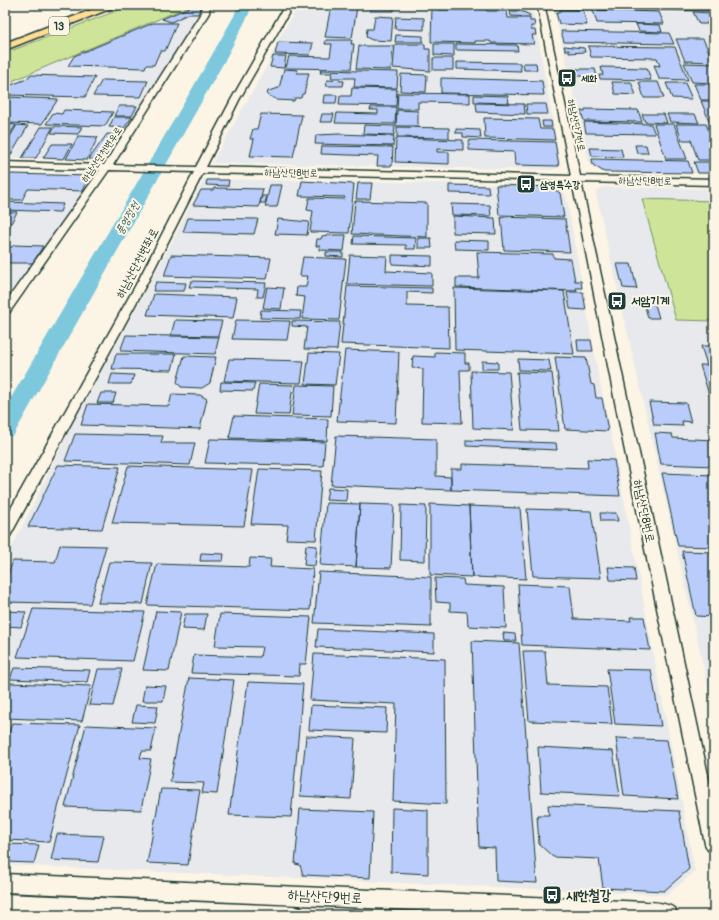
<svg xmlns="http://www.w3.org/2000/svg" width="719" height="920" viewBox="0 0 719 920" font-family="Pangolin,'Poor Story',sans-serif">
	<rect width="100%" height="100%" fill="#fcf5e5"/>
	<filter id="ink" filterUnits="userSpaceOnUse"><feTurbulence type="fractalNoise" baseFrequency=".025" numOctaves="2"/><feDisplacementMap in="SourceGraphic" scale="8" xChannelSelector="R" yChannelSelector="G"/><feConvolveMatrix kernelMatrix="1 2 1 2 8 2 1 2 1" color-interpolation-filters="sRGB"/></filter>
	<g filter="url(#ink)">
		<path fill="#e8e9ec" d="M192,5H199L204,8L202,13L123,134L103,161L5,158V84Z
			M301,5L519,8L534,14L561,167L552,170L212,163L267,65L279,38L298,7Z
			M561,10L714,12V174L603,172L589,164L555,12Z
			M5,173L95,175L19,285L14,286L5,300Z
			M204,179L553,185L566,195L598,373L616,458L695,871L668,895L5,865V561L67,435L172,242Z
			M604,187L714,189V713L596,194L597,190Z"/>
		<path fill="#cde499" stroke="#769066" d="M138,5H192L5,84V53L129,6Z
			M642,199L714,201V321L676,320Z"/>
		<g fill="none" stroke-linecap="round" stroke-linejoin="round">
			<path fill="#7ec8de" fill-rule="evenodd" d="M238,5H252L248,16L225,60L17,429L14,435L5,437V408L209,60L234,16Z"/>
		</g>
		<path fill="#b9ccfb" stroke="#1f3d34" d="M195,5L201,7L198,14H188L171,22L162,19Z
			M331,6L357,7L352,38L325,37Z
			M370,6L394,7V11H370Z
			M432,7L438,8V10H470V8L487,9V11H507L508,18H530V21H534L535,26H531V30H535L536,35H532L534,44L491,43L490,41H475V43L431,42Z
			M562,10H583L587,25L559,24L556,13Z
			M593,10L659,12L664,24L597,23Z
			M510,11H521L530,15V17L511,16Z
			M693,12L711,13L714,22H707L708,24H699Z
			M375,16L393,17L391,41L372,40L366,37L367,29H373Z
			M396,17L424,18V30L395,29Z
			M153,23H177L165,51H160L154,65H146L145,68L68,66L74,56Z
			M636,24L660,25L662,32L639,31Z
			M561,31L669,33L674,44L564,42Z
			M396,35L423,36V42H395Z
			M676,39H703L714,62L685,61Z
			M326,40H352L351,44H354L351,69L286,68L289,56L330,57L332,44H325Z
			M278,42L313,43L310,55L275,54Z
			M395,44H425V49H430V71L393,68Z
			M434,44H454V56L434,55Z
			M456,44L517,45L518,51L456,50Z
			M359,46H393L391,70L356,69Z
			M564,46L584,48L585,52L569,53V50H565Z
			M588,46L675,47L688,80L659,79L654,65L660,66L657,58L591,57Z
			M273,56H286L284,68L270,67Z
			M433,58H453V70H433Z
			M457,62L520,63L521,71L457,69Z
			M523,63H536L537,70H524Z
			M684,63L714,64V83L692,82Z
			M601,67L647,68L651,80L600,79L599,75H603Z
			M284,69L298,70L297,73H309L304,94H302L301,98H295L294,101L276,100V99L267,95L268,91L279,88Z
			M568,69H595L597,76H570Z
			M321,70L398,72L397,88L354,87L355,78H331L332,73H320Z
			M401,74L427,75L426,92L400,91Z
			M30,75L95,77L85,97L5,95L11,85L27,79Z
			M441,78L542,81L544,95L441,93Z
			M102,80L148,81L141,97L93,96Z
			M327,80L344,81L343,86H326Z
			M612,82H631L636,95L615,94Z
			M639,82H658L664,98H644Z
			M666,83H685L692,99L672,98Z
			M694,84H714V100H701Z
			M352,88L397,89L396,106L339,105L340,96H351Z
			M398,93L470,94V103L418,102V109H397Z
			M324,95H337L336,103H323Z
			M474,95L508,96L509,103L474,102Z
			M5,97L58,99L42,124L5,123Z
			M701,101H714V133Z
			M476,103L524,104L525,114L477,112Z
			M526,104H546L548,114H527Z
			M119,106H137L132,116H114Z
			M371,107H396L395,124L335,123L337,113L378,114V110H370Z
			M585,109L638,110L642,122L584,121L581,111H585Z
			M64,110L113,112L105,126L46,124L53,113L62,114Z
			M397,110L418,111V126H396Z
			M261,114L302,115L293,157L250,156L254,139H250L253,129H257Z
			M322,114H334L332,122H320Z
			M642,114H664L667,123L645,122Z
			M667,114H695L699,123L670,122Z
			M114,117H132L124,128L109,127Z
			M484,118L538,119L540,129H553L555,140L485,138Z
			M542,121H551L552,127H543Z
			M584,122L651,124L655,134L586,133Z
			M5,124L16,125L8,137H5Z
			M654,124H674L687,159H666Z
			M676,124H706L714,144V160H698L691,140H682Z
			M17,125L28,126L9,158H5V145Z
			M364,125L395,126L394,135L363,134Z
			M55,126L82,127L78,134L51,133Z
			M41,127H53L36,158H22Z
			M397,127L449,128V138L397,137Z
			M456,129L480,130L481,138L463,137V133H456Z
			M107,134L119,135L101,160L89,159Z
			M339,134L394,136L393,146L315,144L316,135Z
			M78,136L98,137L87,160L66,159Z
			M396,138L463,140V150L437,149V152H449V164L395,162Z
			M469,140L555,142L559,166L515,165L514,152L469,150Z
			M52,144H72L64,159L43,158Z
			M635,145H646L648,153H637Z
			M322,146L393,147L392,166H377L378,156L321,154Z
			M590,148L621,149L623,157L592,156Z
			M592,159L688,161L692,173L604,172L593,165Z
			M694,162H714V173H698Z
			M11,174L90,176L83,191L28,189L22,200H5V184Z
			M207,180H229L228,186L206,185Z
			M302,181L354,184L349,233L310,232L313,211L307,210L309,198L344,199L345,197L299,196Z
			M358,183H372L370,199H356Z
			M270,185H282L277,207H265Z
			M449,185L488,186L489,194L449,193Z
			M496,185L551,187L560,193L564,217L499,215Z
			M214,188L263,189L259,207L193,205L201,190H213Z
			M262,196H267L265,203H260Z
			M355,201L427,203V237L352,234Z
			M5,202L63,204L60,212L5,210Z
			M451,204L490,205L491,216L452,215Z
			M5,212H17L5,235Z
			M453,216L495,218L496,234L453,233Z
			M501,217L565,219L570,252L504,250Z
			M188,218L258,219L254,234L183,232Z
			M278,219L309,222L307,235L275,234Z
			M328,235H346L344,251L320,250V246H316L317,239H321L322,236Z
			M354,236L416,238L415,249H406V245L353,244Z
			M418,238H431L432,248H418Z
			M454,240L489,241V250L455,249Z
			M14,245L43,246L33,263H5V247H12Z
			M326,252H343V257L326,256Z
			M477,252L553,254L554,258L571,259L575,281H581L582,288H576L577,291L456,287V278H479Z
			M171,255L271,258L267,279L164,276Z
			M350,255L387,256L386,271L432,273V286L347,284Z
			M392,255L432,256V266L392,264Z
			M303,257L346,259L339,320L302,319L305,297L296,296L297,287H306L308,276H300Z
			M617,264H631L637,289L623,288Z
			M191,281L266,283L263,297H257L258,289L189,287Z
			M156,282L186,283L184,291H153Z
			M347,286L432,288V293L407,292V306L448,307L449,348L341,344Z
			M267,287L284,288L281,309L263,308Z
			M454,288L564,291L574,354L455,350Z
			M567,292H583L586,310L570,309Z
			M154,294L237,297L233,318L147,315Z
			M643,298H653L659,318H648Z
			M261,310L301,311L300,319L260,318Z
			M175,320L222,321L218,336L171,335Z
			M236,320L290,321L287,340L232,339Z
			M292,321L340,322L337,350L304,349L307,327L292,326Z
			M126,335L219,337L215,354L120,351Z
			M577,340H591L593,351H578Z
			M701,346H714V395H709L700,365H707Z
			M345,350L399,352L396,423L337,421Z
			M435,352L465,353V363H469V370H460L462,423L422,422L423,369L412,368L413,356L435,357Z
			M309,353L339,354L335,385L305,384Z
			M116,354H176L172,370L112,369Z
			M184,356L216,357L210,383L202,388L181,387L177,382Z
			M555,357L586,358L591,384L594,385L596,398H602L608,431L565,429Z
			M229,359L304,361L301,383L224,381Z
			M518,359L549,360L551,371L519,370Z
			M482,361L498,362V369H482Z
			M471,371L509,372L514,430L473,428Z
			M517,372L552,373L559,431L522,430Z
			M112,374L134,375L131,384H109Z
			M221,382L255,383L253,391L220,390Z
			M259,384L293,385L289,415L254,414Z
			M296,385L333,386L331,416L292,415Z
			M101,393H116L113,403H97Z
			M172,394L200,395L207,399L200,429L81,425L88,404L169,406Z
			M649,402L686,403L691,422L682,421L683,426L654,425Z
			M234,416L328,419L327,441L229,438Z
			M655,433L672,434L673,438L714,440V466L661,464Z
			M75,434L163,436L161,443H195L190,465L65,461Z
			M336,436L436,439V476L451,477V490L331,485Z
			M210,439L325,442L323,466L205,463Z
			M466,440L556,443L557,450L466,446Z
			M587,459L614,460L620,496L451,490V469H462V464L588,468Z
			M58,465L120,467L102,529L28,527Z
			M128,466L253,470L244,526L112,523Z
			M259,469L322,471L316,540L286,539L288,525L251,524Z
			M662,473L714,475V547L678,546Z
			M328,488L347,489L346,501L326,500Z
			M326,503L360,504L356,567L320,565Z
			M360,504L394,505L391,568L356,567Z
			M430,504L469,506L472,577L430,575Z
			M401,505L426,506L425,561L400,560Z
			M469,506L520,508L526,579L472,577Z
			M527,509L591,511L601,578L533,576Z
			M600,513H616L618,521H601Z
			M60,545L106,546L90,604L5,602V582L13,561L55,562Z
			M306,545L317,546L315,566L304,565Z
			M682,551L714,552V617L696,616Z
			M201,553L224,554L223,561H200Z
			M250,558L271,559L270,567L313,569L310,610L147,605L157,564L249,567Z
			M109,562L152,563L143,604L98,603Z
			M608,567L634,568L636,581L610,580Z
			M319,572L431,577V627L314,623Z
			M435,578L463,579L464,585L504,587L506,628L468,626L467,612L450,611V603L436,602Z
			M518,584L570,586L574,619L631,621L630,617H644L650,650L522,645Z
			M33,609L145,612L133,661L17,657Z
			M5,611L26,612L21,627L5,626Z
			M156,611L181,612L169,671L143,670Z
			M185,614H207L204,630L182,629Z
			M220,614L311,617L306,664H300L299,676L191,673L194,655L260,657L262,647L215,646Z
			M318,629L434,634V652L316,647Z
			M503,633L515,634L516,641H504Z
			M472,641L519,643L537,883L496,881L495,848L479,847Z
			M523,651H545L548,685L607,687L612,724L529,721Z
			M314,654L445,659L446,804L393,801L396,704L310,700Z
			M14,668L90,670L87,682L10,679Z
			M98,669H122L113,706L89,705Z
			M607,669L651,670L661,726L615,724Z
			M189,678L234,680L217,794L202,793L204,783L170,782Z
			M248,682L303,684L291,817L229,815Z
			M11,683L91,686L82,721L5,718V700Z
			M145,685L166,686L163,701H142Z
			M136,705L158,706L155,723L132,722Z
			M311,705L387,708L386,733L309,730Z
			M12,723L80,725L49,842L5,840V825L9,813H5V745Z
			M86,725L156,728L151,751H142L140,758L151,759L141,810L65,807Z
			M306,736L355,738L351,799L300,796Z
			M616,738L667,740L678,799L624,796Z
			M538,747L613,751L620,796L541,792Z
			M161,789L200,790L188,865L147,863Z
			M548,805L679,811L689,869L664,891L603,888L599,859L553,857L539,844L537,815H549Z
			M392,808L428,810V874L391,872Z
			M300,809L373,812L370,878L303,875L300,865L295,864Z
			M57,834L104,836L98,862L51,860Z
			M5,844L39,845L34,863L5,862Z"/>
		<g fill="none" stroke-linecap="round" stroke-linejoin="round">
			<g stroke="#1f3d34" stroke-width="3">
				<path id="minor" d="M202,5H210L209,13L113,165L196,167L231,100L285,5H293L239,100L206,167L571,176L538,8L508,7L504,5L714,6V10L545,8L580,176L714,179V185L581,182L714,803V853L708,850L705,844L616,407L572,181L203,173L148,281L10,536L5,537V519L138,281L194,172L109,170L9,313L5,314V303L100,170L5,168V162L104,165L201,13Z
					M5,874L646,902C657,902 665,903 675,908L677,915H524L5,892Z
					M5,894L293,906L300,908L302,915H69L5,912Z"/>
			</g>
			<g stroke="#1f3d34" stroke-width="3">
				<path id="major" d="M104,5H117L115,7L5,50V43Z"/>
			</g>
			<use href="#minor" fill="#fcf5e5" fill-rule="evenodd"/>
			<use href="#major" fill="#fedd96" fill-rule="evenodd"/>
		</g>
	</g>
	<defs>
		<g id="bus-square" transform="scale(1)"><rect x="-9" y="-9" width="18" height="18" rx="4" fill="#1f3d34" stroke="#fcf5e5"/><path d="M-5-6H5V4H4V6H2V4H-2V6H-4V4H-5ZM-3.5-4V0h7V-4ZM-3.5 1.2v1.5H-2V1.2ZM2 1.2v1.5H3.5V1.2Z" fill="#fff"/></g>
	</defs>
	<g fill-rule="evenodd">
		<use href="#bus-square" x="567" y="78"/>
		<use href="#bus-square" x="526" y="184"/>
		<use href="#bus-square" x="617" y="301"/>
		<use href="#bus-square" x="552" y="895"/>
	</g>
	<g text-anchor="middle" stroke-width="4" stroke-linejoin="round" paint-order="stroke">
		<g font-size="10" font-weight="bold" fill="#1f3d34" stroke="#fcf5e5" text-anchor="start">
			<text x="581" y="82">세화</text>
			<text x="540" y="188">삼영특수강</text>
		</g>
		<g font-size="10" fill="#1f3d34" stroke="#fcf5e5">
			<text transform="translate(577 125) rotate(78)" y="4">하남산단7번로</text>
			<text transform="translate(101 154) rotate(-56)" y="4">하남산단천변우로</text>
			<text transform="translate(291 172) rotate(1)" y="4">하남산단8번로</text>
			<text transform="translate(645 180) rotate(1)" y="4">하남산단8번로</text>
		</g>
		<rect fill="#fcf5e5" stroke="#617469" stroke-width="1" x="49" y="17" width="20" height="18" rx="3"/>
		<g font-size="11" font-weight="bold" fill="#1f3d34">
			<text x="59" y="30">13</text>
		</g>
		<g font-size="11" font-style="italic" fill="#325956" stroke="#fcf5e5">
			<text transform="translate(127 218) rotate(-60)" y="4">풍영정천</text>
		</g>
		<g font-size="12" fill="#1f3d34" stroke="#fcf5e5">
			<text transform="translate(137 263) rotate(-62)" y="4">하남산단천변좌로</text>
			<text transform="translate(644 511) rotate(78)" y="4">하남산단8번로</text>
		</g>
		<g font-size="12" font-weight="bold" fill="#1f3d34" stroke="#fcf5e5" text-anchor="start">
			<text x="631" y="305">서암기계</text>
		</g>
		<g font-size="14" font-weight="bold" fill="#1f3d34" stroke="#fcf5e5" text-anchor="start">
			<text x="566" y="900">새한철강</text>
		</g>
		<g font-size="14" fill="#1f3d34" stroke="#fcf5e5">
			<text transform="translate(325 896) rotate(3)" y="5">하남산단9번로</text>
		</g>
	</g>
	<rect width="719" height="920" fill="none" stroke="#fcf5e5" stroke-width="20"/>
	<rect x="10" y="10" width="699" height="900" fill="none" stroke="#1f3d34" stroke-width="1.5" filter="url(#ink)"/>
</svg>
